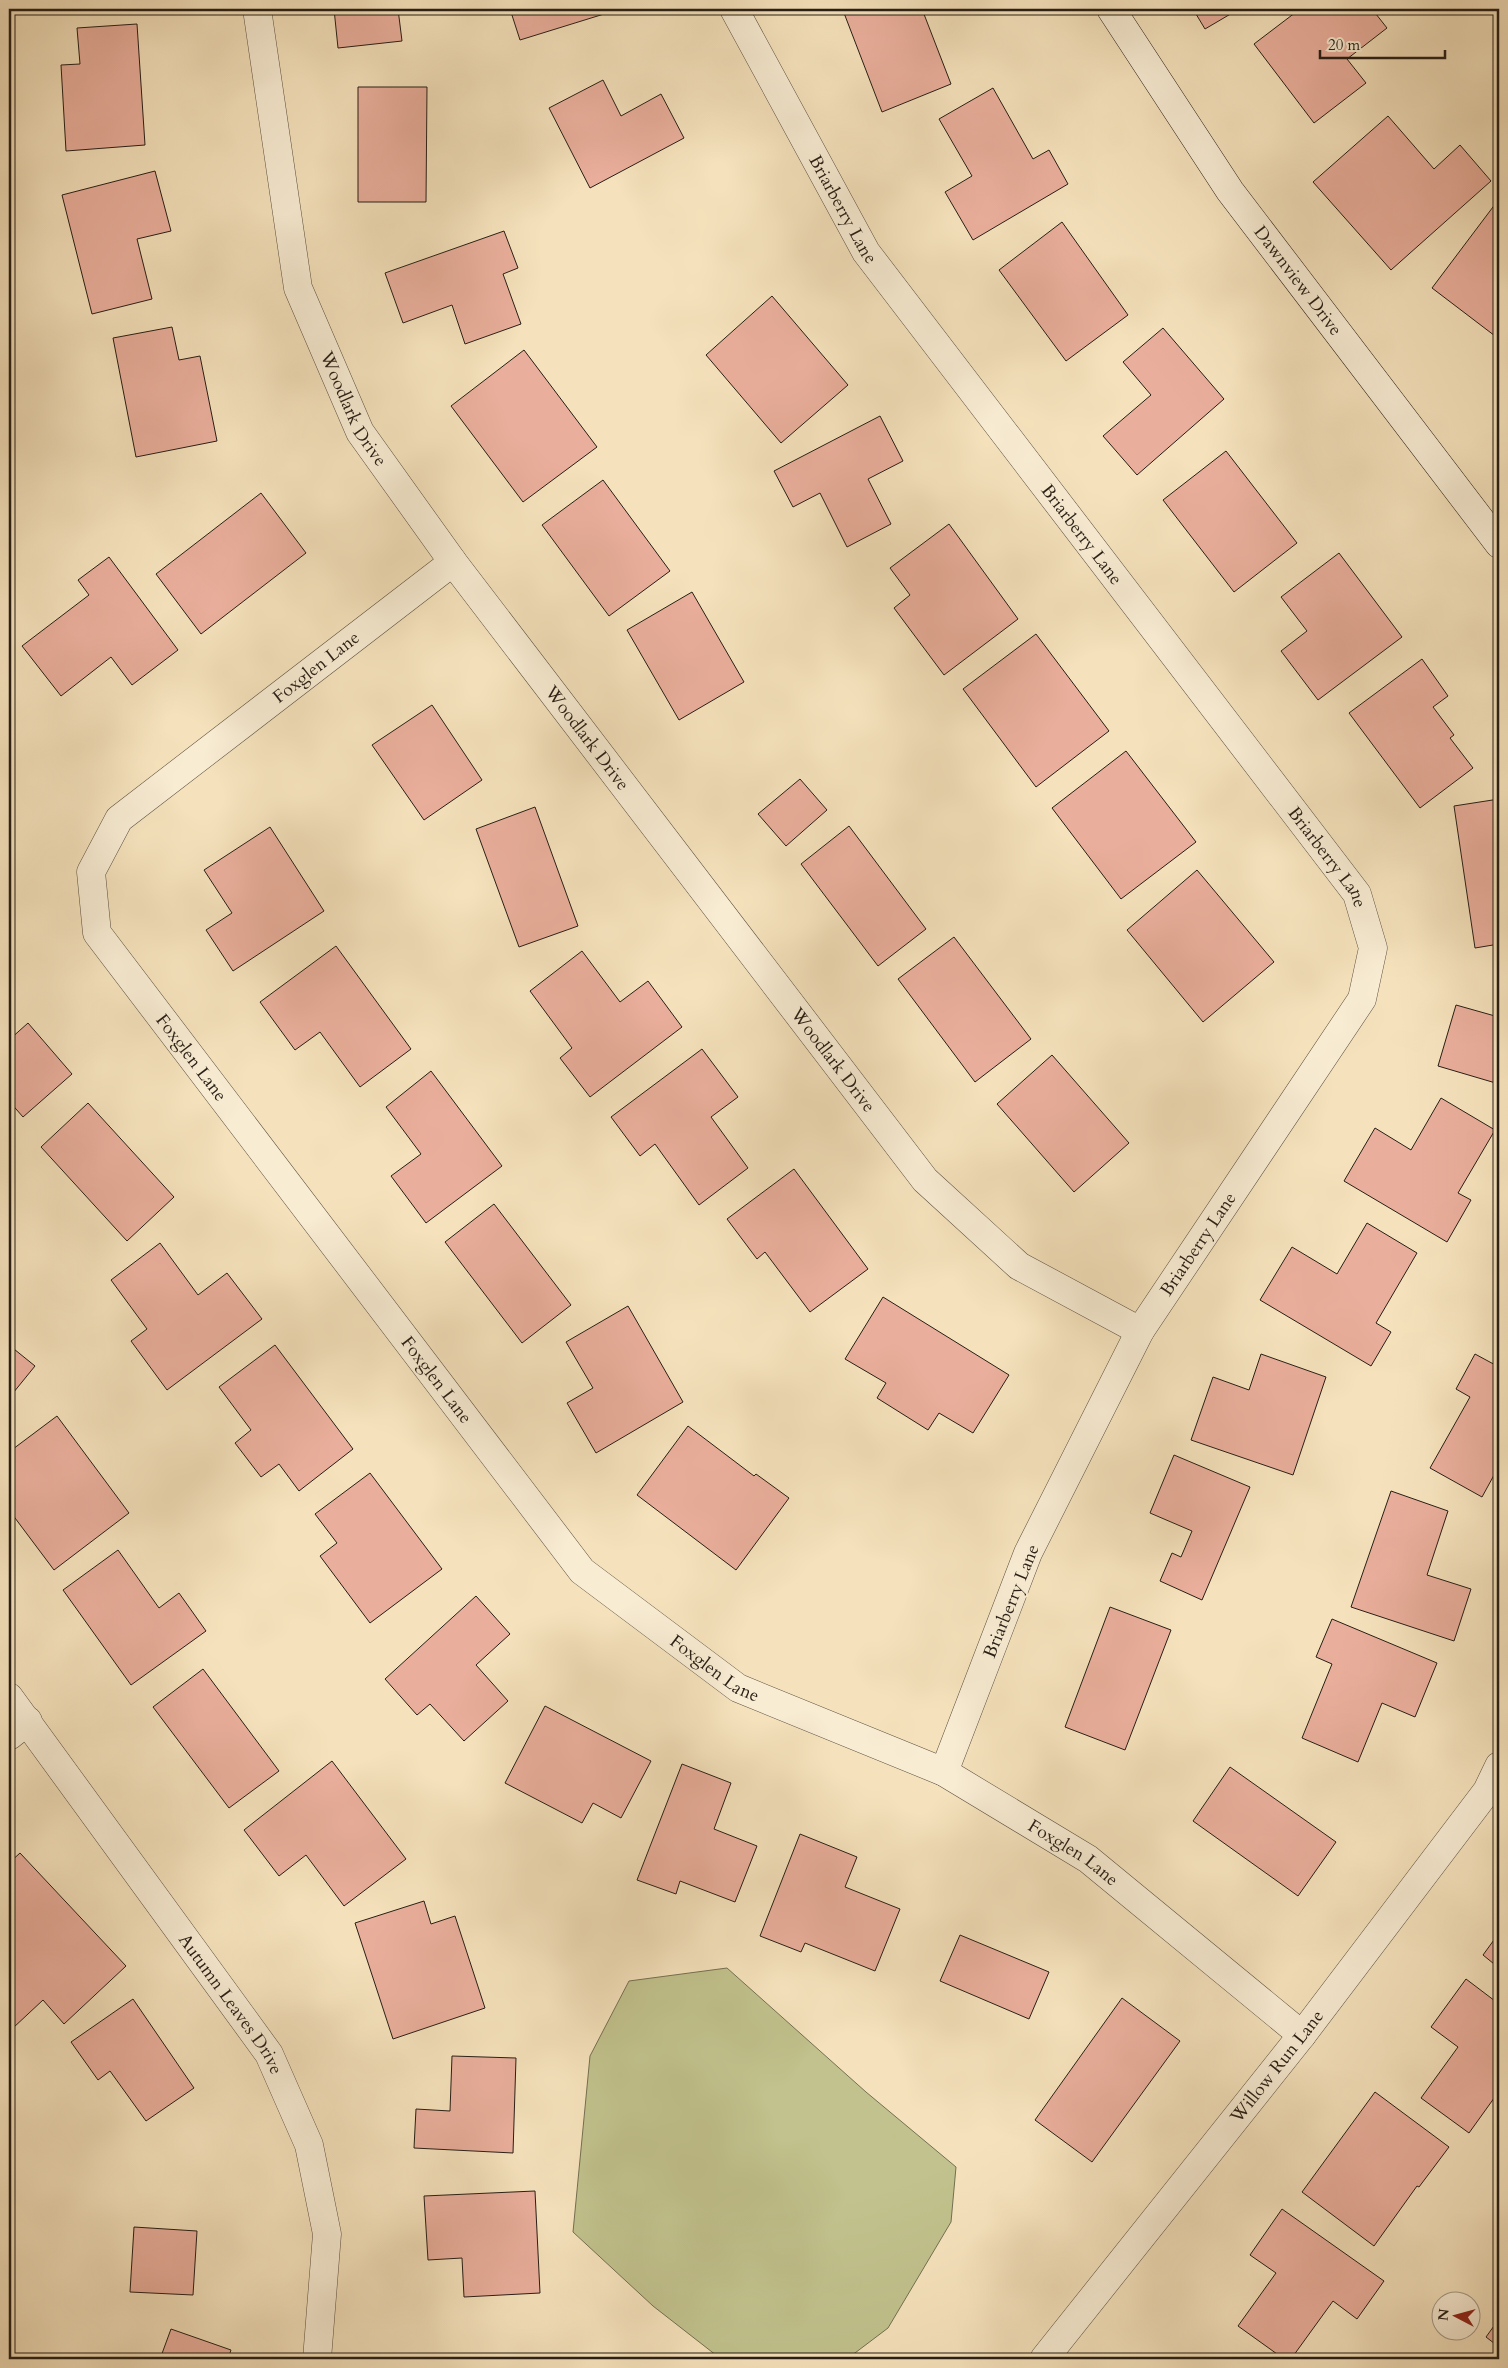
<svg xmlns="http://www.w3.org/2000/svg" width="1508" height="2368" viewBox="0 0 1508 2368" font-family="Cardo,serif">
	<rect width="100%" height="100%" fill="#f5e2bc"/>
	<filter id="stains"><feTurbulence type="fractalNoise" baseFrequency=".004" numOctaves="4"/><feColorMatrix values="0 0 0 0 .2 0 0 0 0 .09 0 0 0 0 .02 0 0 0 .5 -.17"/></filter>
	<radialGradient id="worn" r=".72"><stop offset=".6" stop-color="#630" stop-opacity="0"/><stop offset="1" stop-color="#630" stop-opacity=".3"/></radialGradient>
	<path fill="#c1c28d" stroke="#747051" d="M727,1968L866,2092L956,2167L951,2222L888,2328L847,2359H721L653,2306L573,2232L590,2056L629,1981Z"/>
	<path fill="#eaaf9c" stroke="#271e15" d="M334,9H398L402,41L338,48Z
		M510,9H602L604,14L520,40Z
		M855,9H922L951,84L882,112L844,13Z
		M1193,9H1239L1205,29Z
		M1300,9H1372L1387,28L1347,59L1366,83L1314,123L1254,44Z
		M137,24L145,145L66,151L61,65L80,64L77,28Z
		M603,80L621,116L661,94L684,138L590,188L549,108Z
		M358,87H427L426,202H358Z
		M993,88L1033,159L1049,150L1068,184L973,240L945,192L972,176L939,119Z
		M1388,116L1434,169L1460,145L1491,181L1391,270L1313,182Z
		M155,171L171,231L137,239L152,299L92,314L62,195Z
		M1499,199V339L1432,288Z
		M1062,222L1128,315L1066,361L999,270Z
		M504,231L518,268L503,274L521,324L465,344L452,305L403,323L385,273Z
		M772,296L848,385L781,443L706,355Z
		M172,327L179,360L200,356L217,441L136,457L113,338Z
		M1163,328L1224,399L1137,475L1103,436L1151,395L1123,362Z
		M524,350L597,447L523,502L451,406Z
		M880,416L903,461L868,479L891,524L847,547L820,493L793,507L774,471Z
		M1226,451L1297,543L1234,592L1163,500Z
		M603,480L670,571L609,616L542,525Z
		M261,493L306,553L201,634L156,574Z
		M949,524L1018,619L944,675L894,608L910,595L890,568Z
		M1339,553L1402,637L1318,700L1281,651L1307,631L1281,597Z
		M109,557L178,650L132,685L111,657L61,696L22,646L89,595L78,580Z
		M692,592L744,682L679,720L627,630Z
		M1036,634L1109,731L1036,787L963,689Z
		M1422,659L1448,696L1433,707L1454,735L1450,738L1473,768L1420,808L1349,713Z
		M432,705L482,780L424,820L372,745Z
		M1126,751L1196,842L1121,899L1052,808Z
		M800,779L827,810L786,846L758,814Z
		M1499,799V944L1475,948L1454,806Z
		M535,807L578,926L519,947L476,829Z
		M849,826L926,929L878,966L801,864Z
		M270,827L324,911L233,971L206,930L232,913L204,870Z
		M1197,870L1274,962L1203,1022L1127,930Z
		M954,937L1031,1039L975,1082L898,979Z
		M336,946L411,1049L360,1087L320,1032L295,1050L260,1002Z
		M582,951L620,1002L648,981L682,1027L590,1097L560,1058L572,1048L530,991Z
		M1499,1001V1084L1438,1066L1456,1005L1495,1016Z
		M28,1023L72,1074L23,1117L9,1101V1040Z
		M702,1049L738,1097L711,1117L748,1168L699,1205L655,1144L640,1156L611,1117Z
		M1052,1055L1129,1143L1074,1192L997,1104Z
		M431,1071L502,1166L426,1223L391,1176L421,1154L386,1107Z
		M1441,1098L1495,1130L1458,1193L1471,1200L1447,1242L1344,1181L1375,1128L1411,1150Z
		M88,1103L174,1197L127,1241L41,1147Z
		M794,1169L868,1269L810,1312L765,1252L757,1259L727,1219Z
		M494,1204L571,1305L522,1343L445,1242Z
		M1367,1223L1417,1253L1376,1323L1391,1332L1371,1366L1260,1300L1292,1247L1337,1274Z
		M160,1243L198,1295L227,1273L262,1319L167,1390L131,1341L147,1329L111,1280Z
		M883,1297L1009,1375L973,1433L939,1413L928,1430L877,1398L886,1383L845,1359Z
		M628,1306L683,1402L596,1453L567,1403L593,1388L566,1342Z
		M9,1345L35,1366L9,1398Z
		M275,1345L353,1449L299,1491L279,1464L261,1477L235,1443L251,1430L219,1387Z
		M1261,1354L1326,1377L1293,1475L1191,1440L1213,1377L1249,1390Z
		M1475,1354L1499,1367V1466L1482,1497L1430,1468L1470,1397L1456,1389Z
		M57,1416L129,1513L54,1570L9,1510V1452Z
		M688,1426L754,1476L756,1474L789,1498L736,1570L637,1495Z
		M1174,1455L1250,1487L1202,1600L1160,1581L1172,1553L1181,1557L1192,1531L1150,1513Z
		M370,1473L442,1569L370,1623L320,1556L337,1543L315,1514Z
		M1391,1491L1448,1511L1427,1575L1471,1589L1454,1641L1351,1607Z
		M118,1550L159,1608L179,1593L206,1631L131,1685L63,1590Z
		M476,1596L510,1634L476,1665L508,1701L464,1741L430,1704L417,1715L385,1679Z
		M1110,1607L1171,1630L1125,1750L1065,1727Z
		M1332,1619L1437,1663L1415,1717L1382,1703L1358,1762L1302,1738L1332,1664L1316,1657Z
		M203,1669L279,1771L229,1808L153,1707Z
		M545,1706L651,1761L621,1818L593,1803L582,1823L505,1783Z
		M332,1761L406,1859L344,1906L306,1855L279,1876L244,1830Z
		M682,1764L731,1783L714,1829L757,1846L735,1902L680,1881L676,1894L637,1880Z
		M1230,1767L1336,1842L1298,1896L1193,1821Z
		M800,1834L857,1857L845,1887L900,1909L875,1971L805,1943L801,1952L760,1936Z
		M20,1853L126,1966L64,2024L43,2000L13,2028L9,2024V1863Z
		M424,1901L431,1924L455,1916L485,2008L393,2039L355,1923Z
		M1499,1933V1968L1483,1955Z
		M960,1935L1049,1972L1029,2019L940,1981Z
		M1466,1979L1499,2004V2096L1497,2094L1469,2133L1421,2098L1458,2047L1431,2027Z
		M1122,1998L1180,2041L1092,2162L1035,2120Z
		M133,1999L194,2088L146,2121L110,2071L98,2080L71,2042Z
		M452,2056L516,2058L513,2153L414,2148L416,2109L450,2111Z
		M1375,2092L1449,2147L1419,2187L1417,2186L1374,2246L1302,2192Z
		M535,2191L540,2293L464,2297L462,2258L428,2260L424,2196Z
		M1282,2209L1384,2281L1357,2319L1333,2301L1291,2359H1284L1238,2326L1276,2273L1250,2255Z
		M134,2227L197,2231L193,2295L130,2292Z
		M1499,2319V2347L1486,2337Z
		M171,2329L231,2350L228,2359H160Z"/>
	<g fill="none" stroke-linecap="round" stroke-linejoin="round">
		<g stroke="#5a4f3f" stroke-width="29">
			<g id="street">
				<path id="s1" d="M257,9L298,288L360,432L453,562L925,1180L1019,1266L1140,1331"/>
				<path id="s2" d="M734,9L866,252L1357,894L1373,948L1362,999L1140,1331L1028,1553L944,1772"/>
				<path id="s3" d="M453,562L119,819L91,872L97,933L582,1571L738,1688L944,1772L1088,1859L1302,2035"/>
				<path id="s4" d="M9,1697L269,2054L309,2145L327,2234L317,2359"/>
				<path d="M9,1736L28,1721"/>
				<path id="s5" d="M1044,2359L1302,2035L1487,1791L1499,1766"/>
			</g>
		</g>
		<g stroke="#271e15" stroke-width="29">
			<g id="secondary">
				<path id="s6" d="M1111,9L1230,191L1499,544"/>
			</g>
		</g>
		<use href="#street" stroke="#f8ecd3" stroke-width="28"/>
		<use href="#secondary" stroke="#f8ecd3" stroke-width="28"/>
	</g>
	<g text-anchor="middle" stroke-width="4" stroke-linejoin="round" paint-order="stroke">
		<g font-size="18" fill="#271e15" stroke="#f8ecd3">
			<text dy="6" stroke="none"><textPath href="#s2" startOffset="228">Briarberry Lane</textPath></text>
			<text dy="6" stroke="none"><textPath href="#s6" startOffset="330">Dawnview Drive</textPath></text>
			<text dy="6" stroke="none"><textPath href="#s1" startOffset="415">Woodlark Drive</textPath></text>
			<text dy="6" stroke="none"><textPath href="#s2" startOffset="632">Briarberry Lane</textPath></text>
			<text transform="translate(316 667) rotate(-38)" y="6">Foxglen Lane</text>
			<text dy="6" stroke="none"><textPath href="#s1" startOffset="820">Woodlark Drive</textPath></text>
			<text dy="6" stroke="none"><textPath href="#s2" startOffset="1038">Briarberry Lane</textPath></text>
			<text dy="6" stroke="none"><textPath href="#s3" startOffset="699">Foxglen Lane</textPath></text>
			<text dy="6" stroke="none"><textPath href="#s1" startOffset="1225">Woodlark Drive</textPath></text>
			<text transform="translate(1198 1244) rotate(-56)" y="6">Briarberry Lane</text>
			<text dy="6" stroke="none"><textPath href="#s3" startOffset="1104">Foxglen Lane</textPath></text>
			<text transform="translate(1011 1601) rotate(-68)" y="6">Briarberry Lane</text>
			<text dy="6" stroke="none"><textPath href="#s3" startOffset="1509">Foxglen Lane</textPath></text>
			<text dy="6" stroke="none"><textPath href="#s3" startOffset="1914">Foxglen Lane</textPath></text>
			<text dy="6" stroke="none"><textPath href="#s4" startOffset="379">Autumn Leaves Drive</textPath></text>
			<text dy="6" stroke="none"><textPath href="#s5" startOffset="374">Willow Run Lane</textPath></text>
		</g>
	</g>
	<rect width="1508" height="2368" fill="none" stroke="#f5e2bc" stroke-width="30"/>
	<rect x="10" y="10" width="1488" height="2348" fill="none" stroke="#271e15" stroke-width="2.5"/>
	<rect x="15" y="15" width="1478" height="2338" fill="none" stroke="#271e15"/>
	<g transform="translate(1456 2316) rotate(276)"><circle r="24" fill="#f8ecd3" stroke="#a49a87"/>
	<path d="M0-4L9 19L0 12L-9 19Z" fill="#8f2418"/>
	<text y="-8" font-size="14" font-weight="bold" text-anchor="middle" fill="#271e15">N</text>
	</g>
	<path d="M1320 50v8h125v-8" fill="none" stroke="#271e15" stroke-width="2.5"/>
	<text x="1328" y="50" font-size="15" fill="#271e15" stroke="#f8ecd3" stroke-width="4" paint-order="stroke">20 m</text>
	<rect width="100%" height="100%" filter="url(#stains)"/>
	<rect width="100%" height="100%" fill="url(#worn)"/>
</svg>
